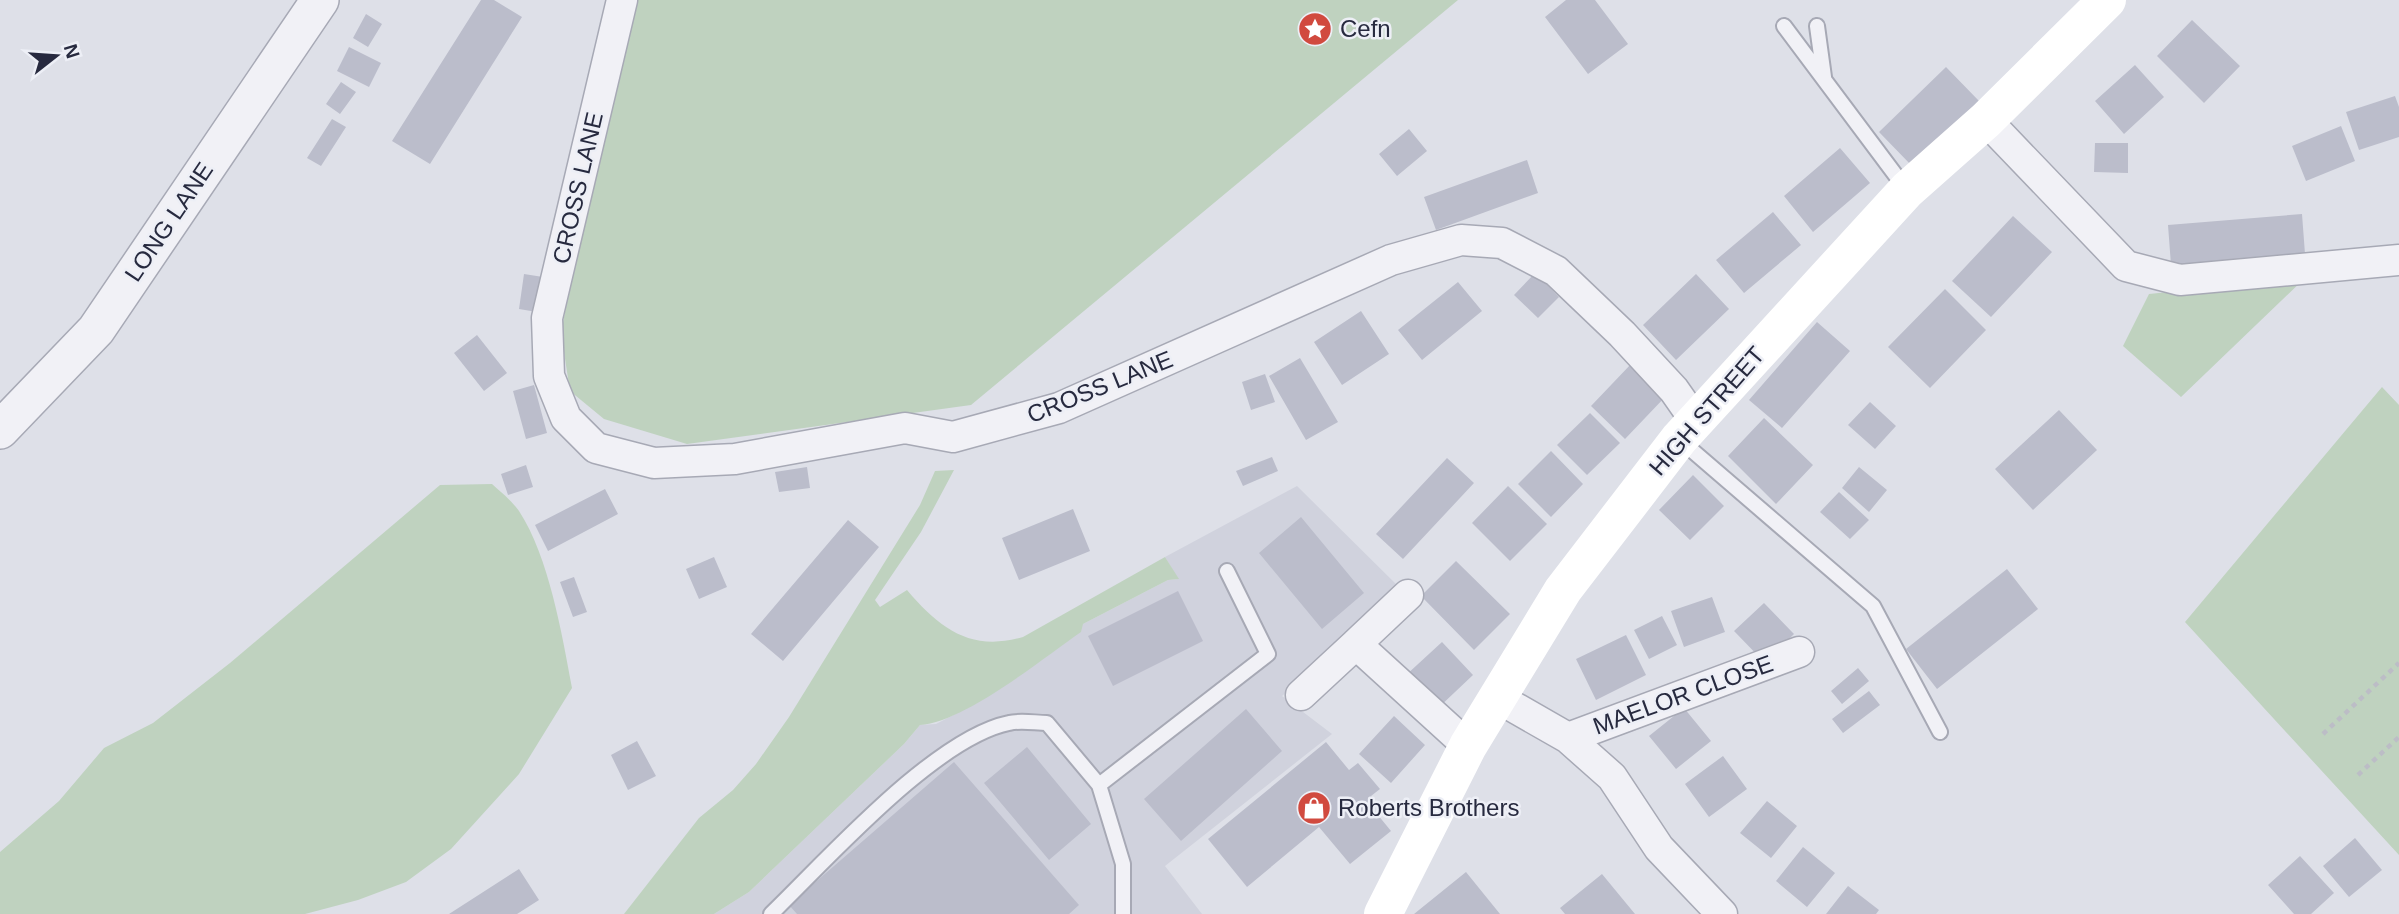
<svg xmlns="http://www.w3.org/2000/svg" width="2399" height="914" viewBox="0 0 2399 914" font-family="Helvetica,sans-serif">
	<rect width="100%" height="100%" fill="#dee0e8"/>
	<path fill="#d0d2dd" d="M1297,486L1401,589L1282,696L1332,734L1165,866L1202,914H714L749,892L904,744L920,725L936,724L961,711L1015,679L1083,624L1168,580L1178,579L1165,557Z"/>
	<path fill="#bfd2bf" d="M633,0H1458L971,405L687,444L604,419L570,391L561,333L602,119Z
		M2305,278L2181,397L2123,346L2149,294Z
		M2382,387L2399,405V855L2185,622Z
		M954,470L921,532L875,600L880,607L907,590C940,629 971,652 1023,637L1165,557L1179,579L1168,580L1083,624L1081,632C1042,659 965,722 920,725L904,744L749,892L714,914H624L699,818L733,790L756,764L789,717L920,505L935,471Z
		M492,484C501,492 512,501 519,511C549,557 562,634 572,688L519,774L451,849L406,882L358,900L305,914H0V852L59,801L104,748L153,723L230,663L440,485Z"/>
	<path fill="#bbbdcb" d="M481,0H494L522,17L430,164L392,141Z
		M1566,0H1595L1628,44L1588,74L1545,17Z
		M366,14L382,24L368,47L353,38Z
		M2192,20L2240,66L2204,103L2157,56Z
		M349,47L381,63L369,87L337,71Z
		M2135,65L2164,97L2124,134L2095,101Z
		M1946,67L1979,101L1912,166L1879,132Z
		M341,82L356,92L340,114L326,104Z
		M2395,96L2399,107V137L2359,150L2346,112Z
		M332,119L346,127L321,166L307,158Z
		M2341,126L2355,161L2306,181L2292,146Z
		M1409,129L1427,151L1397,176L1379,154Z
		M2095,143H2128V173L2094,172Z
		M1840,148L1870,183L1813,232L1784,196Z
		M1527,160L1538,193L1436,230L1424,197Z
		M1773,212L1801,245L1744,293L1716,260Z
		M2302,214L2305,254L2171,265L2168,225Z
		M2013,216L2052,252L1991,317L1952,281Z
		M1535,273L1559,297L1538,318L1514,295Z
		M524,274L543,277L537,312L519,309Z
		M1696,274L1729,309L1676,360L1643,325Z
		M1458,282L1482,311L1422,360L1398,330Z
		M1945,289L1986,330L1930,388L1888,347Z
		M1361,311L1389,354L1342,385L1314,342Z
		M1817,322L1850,351L1782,428L1749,400Z
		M477,335L507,373L484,391L454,353Z
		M1300,358L1338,422L1306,440L1269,376Z
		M1632,363L1666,396L1625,439L1591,406Z
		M1265,374L1275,402L1251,410L1242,382Z
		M534,385L547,433L526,439L513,391Z
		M1870,402L1896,426L1875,449L1848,425Z
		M2059,410L2097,450L2033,510L1995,469Z
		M1590,413L1620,443L1587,475L1557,445Z
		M1764,418L1813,465L1776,504L1728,456Z
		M1551,451L1583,484L1551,517L1518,484Z
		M1272,457L1278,471L1243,486L1236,471Z
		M1447,458L1474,483L1403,559L1376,534Z
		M526,465L533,487L508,495L501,474Z
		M807,467L810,488L779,492L775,472Z
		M1859,467L1887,490L1869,512L1842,488Z
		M1693,475L1724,506L1690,540L1659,510Z
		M1508,486L1547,524L1510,561L1472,523Z
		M605,489L618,514L548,551L535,525Z
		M1839,492L1869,520L1850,539L1820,512Z
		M1073,509L1090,551L1019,580L1002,538Z
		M1301,517L1364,593L1322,629L1259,553Z
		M848,520L879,547L783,661L751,634Z
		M714,557L727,587L699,599L686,569Z
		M1456,561L1510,614L1474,650L1421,596Z
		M2007,569L2038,609L1937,689L1906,649Z
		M574,577L587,612L573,617L560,582Z
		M1178,591L1203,641L1113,686L1088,636Z
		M1712,597L1725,632L1684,647L1671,611Z
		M1764,603L1794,634L1765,663L1734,631Z
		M1662,616L1677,645L1649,659L1634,630Z
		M1626,635L1646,675L1596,700L1576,659Z
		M1442,642L1473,675L1436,710L1405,676Z
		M1858,668L1869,681L1842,704L1831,691Z
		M1869,691L1880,705L1843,733L1832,719Z
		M1684,708L1711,741L1676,769L1649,736Z
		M1246,709L1282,751L1181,841L1144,799Z
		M1394,716L1425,745L1391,783L1359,754Z
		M637,741L656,776L628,790L611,755Z
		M1326,742L1349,770L1358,763L1380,789L1371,796L1378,804L1373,809L1391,831L1350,864L1319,827L1247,887L1208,839Z
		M1027,747L1091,824L1049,860L984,783Z
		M1723,756L1747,789L1709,817L1685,784Z
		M954,762L1079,905L1069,914H797L789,905Z
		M1767,801L1797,826L1771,858L1740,833Z
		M2355,838L2382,870L2349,897L2323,866Z
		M1803,847L1835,873L1807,907L1776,881Z
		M2300,856L2334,893L2311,914H2294L2268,885Z
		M519,869L539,900L517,914H449Z
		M1466,872L1500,914H1414Z
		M1602,874L1635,914H1565L1560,908Z
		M1848,886L1879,910L1876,914H1826Z"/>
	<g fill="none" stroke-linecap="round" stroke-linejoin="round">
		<g stroke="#a7a9b5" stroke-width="18">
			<path id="service" d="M1784,26L1906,189
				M1817,26L1824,77
				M1680,440L1873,606L1940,732
				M1099,785L1268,654L1227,571
				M771,914C827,860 935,738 1009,723C1021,720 1035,723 1047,723L1099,785L1123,864V914"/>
		</g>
		<g stroke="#a7a9b5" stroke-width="33">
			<path id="minor" d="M622,0L547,318L549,376L566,418L596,448L654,463L735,459L905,428L953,437L1059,408L1391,260L1461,240L1502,243L1556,271L1622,334L1674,390L1695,420
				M1986,120L2126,266L2180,280L2399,260
				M1408,595L1356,644L1468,746
				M1301,695L1356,644
				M1498,698L1568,738L1612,777L1659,848L1722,914
				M1568,738L1799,652"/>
		</g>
		<g stroke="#a7a9b5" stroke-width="40">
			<path id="tertiary" d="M0,430L96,330L320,0"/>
		</g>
		<path stroke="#bcbdc6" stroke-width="4.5" stroke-dasharray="5 5" stroke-linecap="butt" d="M2323,734L2399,663
			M2358,775L2399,737"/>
		<use href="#service" stroke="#f1f1f6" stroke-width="14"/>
		<use href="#minor" stroke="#f1f1f6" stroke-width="30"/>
		<use href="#tertiary" stroke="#f1f1f6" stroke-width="37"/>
		<path stroke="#fff" stroke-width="38" d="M1383,914L1468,746L1563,590L1679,439L1907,190L1986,120L2107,0"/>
	</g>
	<defs>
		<g id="sight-disc" transform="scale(1.75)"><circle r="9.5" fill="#d14a3f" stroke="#edeff6"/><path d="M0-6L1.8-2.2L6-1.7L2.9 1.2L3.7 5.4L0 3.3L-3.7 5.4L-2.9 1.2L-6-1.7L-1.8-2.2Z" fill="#fff"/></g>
		<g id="shop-disc" transform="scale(1.75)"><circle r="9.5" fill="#d14a3f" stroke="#edeff6"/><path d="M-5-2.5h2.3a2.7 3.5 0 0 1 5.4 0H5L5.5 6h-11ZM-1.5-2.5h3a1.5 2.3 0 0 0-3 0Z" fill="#fff"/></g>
	</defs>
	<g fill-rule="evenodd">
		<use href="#sight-disc" x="1315" y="29"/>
		<use href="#shop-disc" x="1314" y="808"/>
	</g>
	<g text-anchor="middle" stroke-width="5" stroke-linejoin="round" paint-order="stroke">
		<g font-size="24" fill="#272a3f" stroke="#edeff6" text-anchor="start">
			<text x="1340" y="37">Cefn</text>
			<text x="1338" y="816">Roberts Brothers</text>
		</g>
		<g font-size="24" fill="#272a3f" stroke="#edeff6">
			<text transform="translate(578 188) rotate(-77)" y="8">CROSS LANE</text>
			<text transform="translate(169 222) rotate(-56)" y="8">LONG LANE</text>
			<text transform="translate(1100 387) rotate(-22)" y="8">CROSS LANE</text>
			<text transform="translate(1707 411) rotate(-49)" y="8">HIGH STREET</text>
			<text transform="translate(1683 695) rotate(-20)" y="8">MAELOR CLOSE</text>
		</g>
	</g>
	<g transform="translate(56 56) rotate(73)" stroke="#edeff6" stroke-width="5" paint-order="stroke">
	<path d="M0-5L12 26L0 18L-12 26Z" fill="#272a3f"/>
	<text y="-10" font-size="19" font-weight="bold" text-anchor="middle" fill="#272a3f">N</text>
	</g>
</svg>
